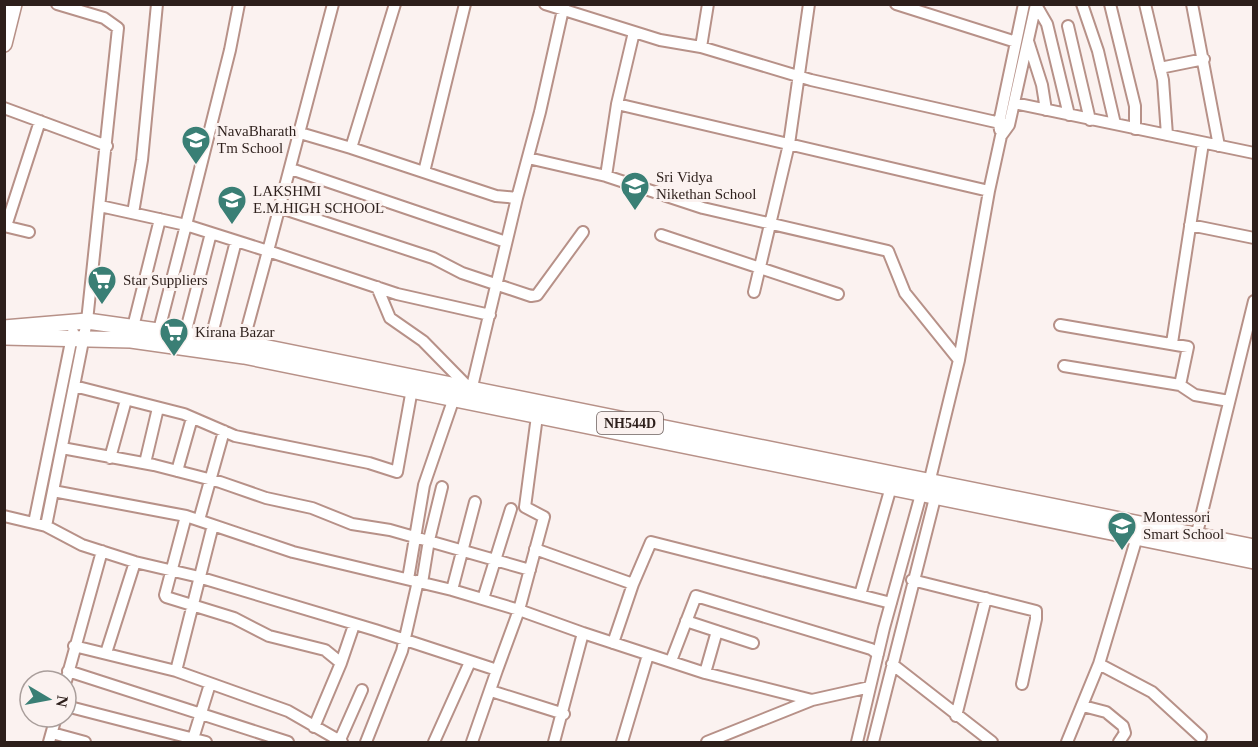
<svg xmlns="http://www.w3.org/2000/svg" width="1258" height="747" viewBox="0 0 1258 747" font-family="Georgia,serif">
	<rect width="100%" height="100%" fill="#fbf2f0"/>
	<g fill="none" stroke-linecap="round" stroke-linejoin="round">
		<g stroke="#b79188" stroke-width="14">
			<path id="minor" d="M395,4L351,148L496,196L517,198
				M545,4L660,40L701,47L811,80L1009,125
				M896,4L1016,42
				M1082,4L1098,51L1115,124
				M1110,4L1135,106V129
				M1145,4L1163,80L1167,135
				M1192,4L1219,146
				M1036,5L1047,24L1069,115
				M1068,26L1090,120
				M634,32L617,104L989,191
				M1028,41L1042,85L1046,110
				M701,47L708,4
				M1160,68L1204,59
				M1014,103L1254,153
				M4,108L107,146
				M1000,130L999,123L1024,4
				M300,133L351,148
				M528,158L606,176L703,208L888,251L905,293L959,360
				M291,169L506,242
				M424,172L465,4
				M606,176L617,104
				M100,206L186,225L230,50L239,4
				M281,208L433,258L462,273L531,296L537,295L583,232
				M133,213L142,160L157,4
				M1190,225L1254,238
				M4,226L29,232
				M6,226L40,121
				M661,235L838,294
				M377,287L390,318L423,341L471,390
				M754,292L789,144L809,4
				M1060,325L1188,347L1180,385
				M133,327L160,219
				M159,330L186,225L268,251L333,4
				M185,334L211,233
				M211,338L236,241
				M243,343L268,251L397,294L490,315
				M1172,343L1203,143
				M1064,366L1180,385L1195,395L1229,401
				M74,386L184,414L235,436L369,463L397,472L412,389
				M470,395L517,198L540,112L564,5
				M537,416L525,507L544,517L519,610L583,633L554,742
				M62,448L154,465L220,482L266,498L312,508L352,524L390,530L530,570
				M110,458L126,400
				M145,463L158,408
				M177,471L192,418
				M929,483L959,360L989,191L1001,136L1009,125L1036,4
				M53,491L186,516
				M4,516L46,526L82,545L135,562L195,576L375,630L497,670L519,610L452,590L293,552L186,516L165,595L166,597L234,618L269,636L325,650L341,663L314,727
				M199,520L224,431
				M34,523L73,332
				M213,525L176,671L288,711L342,742
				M46,526L87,321L118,28L104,18L57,4
				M1196,537L1254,301
				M535,549L633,584
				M408,579L424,485L454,398
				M912,580L1036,611V619L1022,684
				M422,583L429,540L442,487
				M452,590L475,502
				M860,595L891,487
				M483,599L511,509
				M686,621L753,643
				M583,633L705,673L812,700L870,687
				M613,643L633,584L651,542L891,603
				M74,646L176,671
				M106,653L135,562
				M671,661L696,596L871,649L878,654
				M341,663L354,625
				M892,664L992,742
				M1099,664L1152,692L1201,737
				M68,671L288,742
				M705,673L717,631
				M66,681L102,551
				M491,691L564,714
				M66,706L206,742
				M1083,706L1106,712L1123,726L1125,733L1119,742
				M956,716L986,598
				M52,733L85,742
				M49,742L56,717
				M192,742L210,684
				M339,742L362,690
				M366,742L402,651L418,581
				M434,742L470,662
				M472,742L497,670
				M622,742L648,655
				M707,742L812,700
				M857,742L884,628L923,487
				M873,742L937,490
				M1067,742L1099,664L1137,537"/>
		</g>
		<g stroke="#b79188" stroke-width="18">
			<path id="highway" d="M4,44L14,4
				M4,328L87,321L243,343L1254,547
				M4,337L131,340L244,356L1254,561"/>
		</g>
		<use href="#minor" stroke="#fff" stroke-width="10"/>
		<use href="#highway" stroke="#fff" stroke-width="15"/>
	</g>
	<defs>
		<g id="school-pin" transform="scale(1.5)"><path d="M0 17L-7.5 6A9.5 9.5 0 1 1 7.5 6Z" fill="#3a7f75" stroke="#fbf2f0"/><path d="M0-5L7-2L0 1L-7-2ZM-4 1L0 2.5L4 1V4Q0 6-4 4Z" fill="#fff"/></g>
		<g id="supermarket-pin" transform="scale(1.5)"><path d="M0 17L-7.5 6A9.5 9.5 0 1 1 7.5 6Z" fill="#3a7f75" stroke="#fbf2f0"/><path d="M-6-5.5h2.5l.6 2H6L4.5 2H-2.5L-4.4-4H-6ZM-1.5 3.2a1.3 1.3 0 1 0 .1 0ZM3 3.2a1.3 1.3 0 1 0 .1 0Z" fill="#fff"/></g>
	</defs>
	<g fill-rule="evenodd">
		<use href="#school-pin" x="196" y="140"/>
		<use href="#school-pin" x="635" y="186"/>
		<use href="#school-pin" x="232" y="200"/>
		<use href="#supermarket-pin" x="102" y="280"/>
		<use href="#supermarket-pin" x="174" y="332"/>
		<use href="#school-pin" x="1122" y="526"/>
	</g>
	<g text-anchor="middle" stroke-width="6" stroke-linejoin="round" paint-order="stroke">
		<rect fill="#fbf2f0" stroke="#6b5e5b" stroke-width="1.5" x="597" y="412" width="66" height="22" rx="4.5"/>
		<g font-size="14" font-weight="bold" fill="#2d1f1b">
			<text x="630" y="428">NH544D</text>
		</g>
		<g font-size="15" fill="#2d1f1b" stroke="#fbf2f0" text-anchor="start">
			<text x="217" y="136">NavaBharath<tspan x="217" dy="17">Tm School</tspan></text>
			<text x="656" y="182">Sri Vidya<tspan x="656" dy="17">Nikethan School</tspan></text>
			<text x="253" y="196">LAKSHMI<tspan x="253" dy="17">E.M.HIGH SCHOOL</tspan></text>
			<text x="123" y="285">Star Suppliers</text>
			<text x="195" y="337">Kirana Bazar</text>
			<text x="1143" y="522">Montessori<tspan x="1143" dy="17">Smart School</tspan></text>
		</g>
	</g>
	<rect width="1258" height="747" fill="none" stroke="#2d1f1b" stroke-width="12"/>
	<g transform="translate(48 699) rotate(100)"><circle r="28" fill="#fbf2f0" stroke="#a99e9b" stroke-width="1.5"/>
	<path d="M0-4.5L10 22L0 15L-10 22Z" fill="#3a7f75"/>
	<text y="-9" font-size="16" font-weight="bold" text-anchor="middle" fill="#2d1f1b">N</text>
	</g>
</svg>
